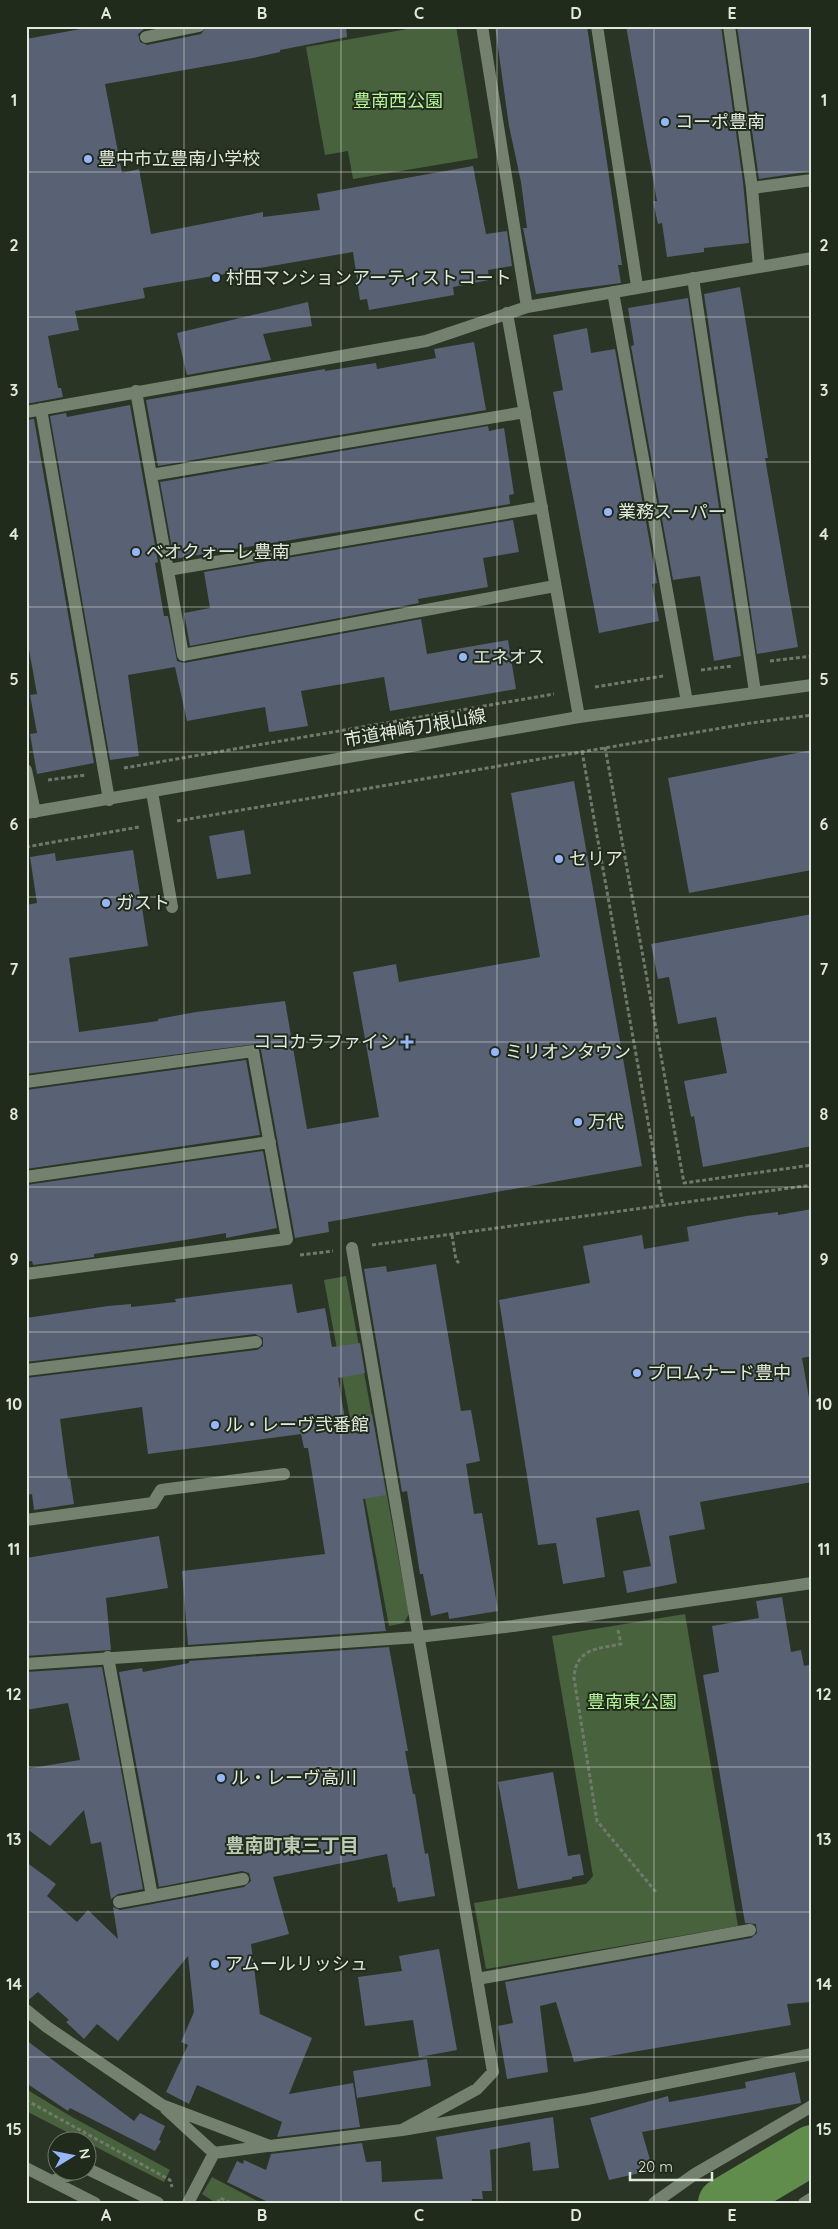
<svg xmlns="http://www.w3.org/2000/svg" width="838" height="2229" viewBox="0 0 838 2229" font-family="Quicksand,'Noto Sans JP',sans-serif">
	<rect width="100%" height="100%" fill="#2a3525"/>
	<path fill="#49623e" d="M424,26H456L478,158L353,179L348,151L325,155L306,47Z
		M346,1276L409,1614L404,1623L389,1626L324,1280Z
		M685,1614L738,1926L486,1969L474,1903L586,1884L593,1876L552,1636Z
		M26,2089L72,2117L170,2170L164,2182L26,2111Z
		M212,2177L261,2203H216L202,2194Z"/>
	<g fill="none" stroke-linecap="round" stroke-linejoin="round">
		<path stroke="#608d4c" stroke-width="50" d="M723,2203L812,2150"/>
	</g>
	<path fill="#596174" d="M97,26H158L144,29L138,34L140,42L147,45L201,34L207,26H346L347,37L280,50V52L253,58L105,84L122,173L139,169L151,234L263,212V217L320,210L317,194L473,166L486,234L507,231L512,266L488,270L489,280L453,287L454,295L369,310L367,299L360,300L353,252L143,288L145,298L75,311L79,330L48,336L58,388H61L63,397L26,404V39Z
		M495,26H587L622,265H618L621,283L536,294L523,228H527L521,182L509,126Z
		M626,26H721L743,182L749,243L704,248V252L667,257L662,223L658,224L653,201H657Z
		M737,26H812V171L759,179Z
		M740,287L768,458H765L798,647L757,654L704,294Z
		M688,298L741,656L714,661L700,576L673,580L631,346L634,345L628,308Z
		M308,302L312,326L263,334L271,360L187,375L177,333Z
		M587,328L591,353L615,349L657,583L652,584L659,621L599,633L553,392L563,390L553,335Z
		M474,342L486,410L158,466L146,400L325,369V371L376,363L377,369L436,358L434,349Z
		M130,405L158,562L155,563L164,616H168L177,661L184,663L421,619L427,654L508,640L516,689L390,711L384,677L301,691L308,726L269,732L265,707L187,721L175,667L128,675L139,756L110,760L50,416L66,413L67,417Z
		M34,419L94,763L37,774L30,734L37,733L30,695L37,694L26,633V420Z
		M488,426L489,431L504,428L514,494L509,495L510,504L174,559L160,482Z
		M513,520L519,552L483,558L488,587L418,599L419,603L190,646L184,613L210,608L204,572Z
		M812,750V870L689,893L668,778Z
		M574,781L642,1166L328,1222L329,1232L295,1238L261,1050L256,1044L26,1074V905L37,903L30,857L55,853L56,861L133,850L148,946L69,958L79,1032L158,1021V1019L196,1012L285,1001L307,1129L379,1117L353,972L396,964L399,982L540,957L511,793Z
		M244,830L251,874L217,879L209,836Z
		M812,914V1146L703,1167L694,1116L691,1117L684,1081L727,1073L716,1017L678,1024L669,977L658,979L651,944Z
		M246,1060L260,1135L26,1169V1090Z
		M263,1151L277,1228L226,1238V1233L191,1239L94,1254V1257L33,1265L32,1261L26,1262V1185Z
		M812,1209V1356L802,1358L812,1415V1482L700,1502L705,1529L669,1536L677,1583L627,1593L623,1571L651,1566L639,1510L596,1518L605,1577L563,1584L556,1543L538,1545L499,1300L590,1283L583,1246L642,1235L644,1249L689,1241L687,1227L746,1216L778,1212V1215Z
		M436,1264L461,1411L471,1410L480,1461L466,1464L474,1514L482,1513L498,1611L449,1619L448,1612L431,1616L423,1574H420L407,1491L402,1492L364,1269L386,1266L387,1272Z
		M292,1284L297,1313L325,1308L332,1347L360,1343L365,1373L338,1378L345,1419L372,1414L386,1495L363,1499L386,1631L188,1645L182,1571L325,1554L308,1448H304L301,1434L148,1454L142,1407L60,1419L68,1479L70,1478L74,1504L34,1510L32,1494L26,1495V1378L257,1350L263,1346V1338L255,1334L26,1362V1318L108,1306L131,1304V1307L176,1302L175,1299Z
		M159,1536L168,1588L106,1598L111,1650L26,1656V1558Z
		M782,1597L791,1652L801,1650L804,1666L812,1664V2002L787,2004L791,2025L574,2062L556,2002L540,2006L548,2072L507,2079L498,2026L513,2023L505,1982L751,1938L757,1933L756,1924L745,1923L703,1675L719,1672L712,1626L759,1618L756,1601Z
		M389,1647L408,1751H405L413,1794H415L425,1854L428,1853L435,1896L398,1902L395,1887L393,1888L387,1854L273,1877L289,1934L251,1944L260,2014L312,2038L289,2094L353,2083L360,2127L277,2137L282,2122L197,2085L189,2104L166,2092L188,2045L181,2042L194,2012L188,1956L118,2041L97,2024L84,2039L66,2022L69,2020L38,1992L26,2002V1862L56,1884L47,1896L77,1922L88,1910L118,1939L113,1907L120,1910L244,1887L251,1881L249,1873L242,1871L159,1887L119,1672L142,1668L143,1672L189,1663V1661Z
		M102,1667L143,1889L118,1894L111,1899L101,1842L91,1844L84,1810L50,1846L26,1828V1769L80,1760L68,1703L26,1710V1672Z
		M553,1772L568,1856L580,1854L584,1875L572,1877V1879L518,1889L498,1782Z
		M439,1949L457,2050L419,2057L413,2020L365,2026L358,1977L402,1971L399,1956Z
		M26,2040L134,2121L140,2113L165,2126L159,2140L161,2141L155,2151L70,2108L68,2111L26,2083Z
		M427,2059L431,2086L357,2098L353,2071Z
		M795,2072L801,2103L642,2132L653,2170L609,2180L590,2118L668,2096L669,2102L746,2088L745,2082Z
		M553,2117L559,2168L533,2171L530,2142L490,2150L492,2191H482L483,2199H472V2203H270L227,2182L237,2161L243,2164L244,2160L266,2170L271,2154L362,2143L366,2162L381,2161L382,2182L443,2179L436,2137Z"/>
	<g fill="none" stroke-linecap="round" stroke-linejoin="round">
		<path stroke="#707a6c" stroke-width="3" stroke-dasharray="4 2.5" stroke-linecap="butt" d="M770,661L812,656
			M701,670L732,666
			M595,687L663,676
			M605,747L684,1183L812,1165
			M582,751L663,1206
			M124,768L554,694
			M48,780L86,775
			M177,821L751,723L812,715
			M26,847L139,827
			M452,1235L456,1260L459,1263
			M372,1245L812,1185
			M300,1255L333,1251
			M618,1630L621,1644C597,1649 576,1648 574,1678L597,1821L656,1892
			M26,2100L170,2180L172,2187
			M217,2203L220,2198L231,2203"/>
		<path stroke="#74816e" stroke-width="12" d="M752,188L759,267
			M152,792L172,907
			M26,1370L256,1342
			M26,1520L153,1503L161,1490L284,1474
			M108,1657L152,1896L243,1879
			M119,1902L152,1896
			M477,1979L750,1930"/>
		<path stroke="#74816e" stroke-width="12" d="M482,26L527,307
			M597,26L637,286
			M729,26L752,188L812,180
			M146,37L199,26
			M693,278L755,692
			M613,292L687,702
			M507,313L579,717
			M136,391L183,655L555,586
			M41,409L109,800
			M26,412L426,341L527,307L812,258
			M151,475L525,412
			M168,570L542,507
			M26,770L35,812
			M26,1082L253,1051L287,1239L26,1274
			M26,1177L270,1142
			M352,1248L493,2072L477,2089L402,2130
			M26,1664L418,1637L513,1626L812,1583
			M26,2010L47,2027L162,2105L270,2146L402,2130L587,2099L812,2054
			M166,2109L214,2153
			M26,2168L95,2203
			M88,2169L158,2203
			M52,2181L79,2172
			M188,2203L214,2153L267,2146
			M654,2203L695,2174L812,2106
			M804,2203L812,2198"/>
		<path stroke="#74816e" stroke-width="12" d="M26,813L579,717L812,685"/>
	</g>
	<path fill="none" stroke="#e1e8de" stroke-width="1" stroke-opacity="0.55" d="M184,26V2203M341,26V2203M497,26V2203M654,26V2203M26,172H812M26,317H812M26,462H812M26,607H812M26,752H812M26,897H812M26,1042H812M26,1187H812M26,1332H812M26,1477H812M26,1622H812M26,1767H812M26,1912H812M26,2057H812"/>
	<g fill="#96b6fd" stroke="#202b1b" stroke-width="2">
		<circle cx="665" cy="122" r="5"/>
		<circle cx="88" cy="159" r="5"/>
		<circle cx="216" cy="278" r="5"/>
		<circle cx="608" cy="512" r="5"/>
		<circle cx="136" cy="552" r="5"/>
		<circle cx="463" cy="657" r="5"/>
		<circle cx="559" cy="859" r="5"/>
		<circle cx="106" cy="903" r="5"/>
		<path d="M404.5 1034.5h5v5h5v5h-5v5h-5v-5h-5v-5h5z"/>
		<circle cx="495" cy="1052" r="5"/>
		<circle cx="578" cy="1122" r="5"/>
		<circle cx="637" cy="1373" r="5"/>
		<circle cx="215" cy="1425" r="5"/>
		<circle cx="221" cy="1778" r="5"/>
		<circle cx="215" cy="1964" r="5"/>
	</g>
	<g text-anchor="middle" stroke-width="4" stroke-linejoin="round" paint-order="stroke">
		<g font-size="18" fill="#b5f599" stroke="#202b1b">
			<text x="398" y="107">豊南西公園</text>
			<text x="632" y="1708">豊南東公園</text>
		</g>
		<g font-size="18" fill="#e1e8de" stroke="#202b1b" text-anchor="start">
			<text x="675" y="128">コーポ豊南</text>
			<text x="98" y="165">豊中市立豊南小学校</text>
			<text x="226" y="284">村田マンションアーティストコート</text>
			<text x="618" y="518">業務スーパー</text>
			<text x="146" y="558">ベオクォーレ豊南</text>
			<text x="473" y="663">エネオス</text>
			<text x="569" y="865">セリア</text>
			<text x="116" y="909">ガスト</text>
			<text x="397" y="1048" text-anchor="end">ココカラファイン</text>
			<text x="505" y="1058">ミリオンタウン</text>
			<text x="588" y="1128">万代</text>
			<text x="647" y="1379">プロムナード豊中</text>
			<text x="225" y="1431">ル・レーヴ弐番館</text>
			<text x="231" y="1784">ル・レーヴ高川</text>
			<text x="225" y="1970">アムールリッシュ</text>
		</g>
		<g font-size="18" fill="#e1e8de" stroke="#202b1b">
			<text transform="translate(415 728) rotate(-10)" y="6">市道神崎刀根山線</text>
		</g>
		<g font-size="19" font-weight="bold" fill="#bccab6" stroke="#202b1b">
			<text x="292" y="1852">豊南町東三丁目</text>
		</g>
	</g>
	<rect width="838" height="2229" fill="none" stroke="#202b1b" stroke-width="55"/>
	<g transform="translate(72 2156) rotate(80)"><circle r="24" fill="#202b1b" stroke="#6d7769"/>
	<path d="M0-4L9 19L0 12L-9 19Z" fill="#96b6fd"/>
	<text y="-8" font-size="14" font-weight="bold" text-anchor="middle" fill="#e1e8de">N</text>
	</g>
	<path d="M630 2172v8h82v-8" fill="none" stroke="#e1e8de" stroke-width="2.5"/>
	<text x="638" y="2172" font-size="15" fill="#e1e8de" stroke="#202b1b" stroke-width="4" paint-order="stroke">20 m</text>
	<rect x="28" y="28" width="782" height="2174" fill="none" stroke="#e1e8de" stroke-width="2"/>
	<g font-size="16" text-anchor="middle" font-weight="bold" fill="#e1e8de">
		<text x="106" y="19">A</text>
		<text x="262" y="19">B</text>
		<text x="419" y="19">C</text>
		<text x="576" y="19">D</text>
		<text x="732" y="19">E</text>
		<text x="14" y="106">1</text>
		<text x="824" y="106">1</text>
		<text x="14" y="251">2</text>
		<text x="824" y="251">2</text>
		<text x="14" y="396">3</text>
		<text x="824" y="396">3</text>
		<text x="14" y="540">4</text>
		<text x="824" y="540">4</text>
		<text x="14" y="685">5</text>
		<text x="824" y="685">5</text>
		<text x="14" y="830">6</text>
		<text x="824" y="830">6</text>
		<text x="14" y="975">7</text>
		<text x="824" y="975">7</text>
		<text x="14" y="1120">8</text>
		<text x="824" y="1120">8</text>
		<text x="14" y="1265">9</text>
		<text x="824" y="1265">9</text>
		<text x="14" y="1410">10</text>
		<text x="824" y="1410">10</text>
		<text x="14" y="1555">11</text>
		<text x="824" y="1555">11</text>
		<text x="14" y="1700">12</text>
		<text x="824" y="1700">12</text>
		<text x="14" y="1845">13</text>
		<text x="824" y="1845">13</text>
		<text x="14" y="1990">14</text>
		<text x="824" y="1990">14</text>
		<text x="14" y="2135">15</text>
		<text x="824" y="2135">15</text>
		<text x="106" y="2221">A</text>
		<text x="262" y="2221">B</text>
		<text x="419" y="2221">C</text>
		<text x="576" y="2221">D</text>
		<text x="732" y="2221">E</text>
	</g>
</svg>
